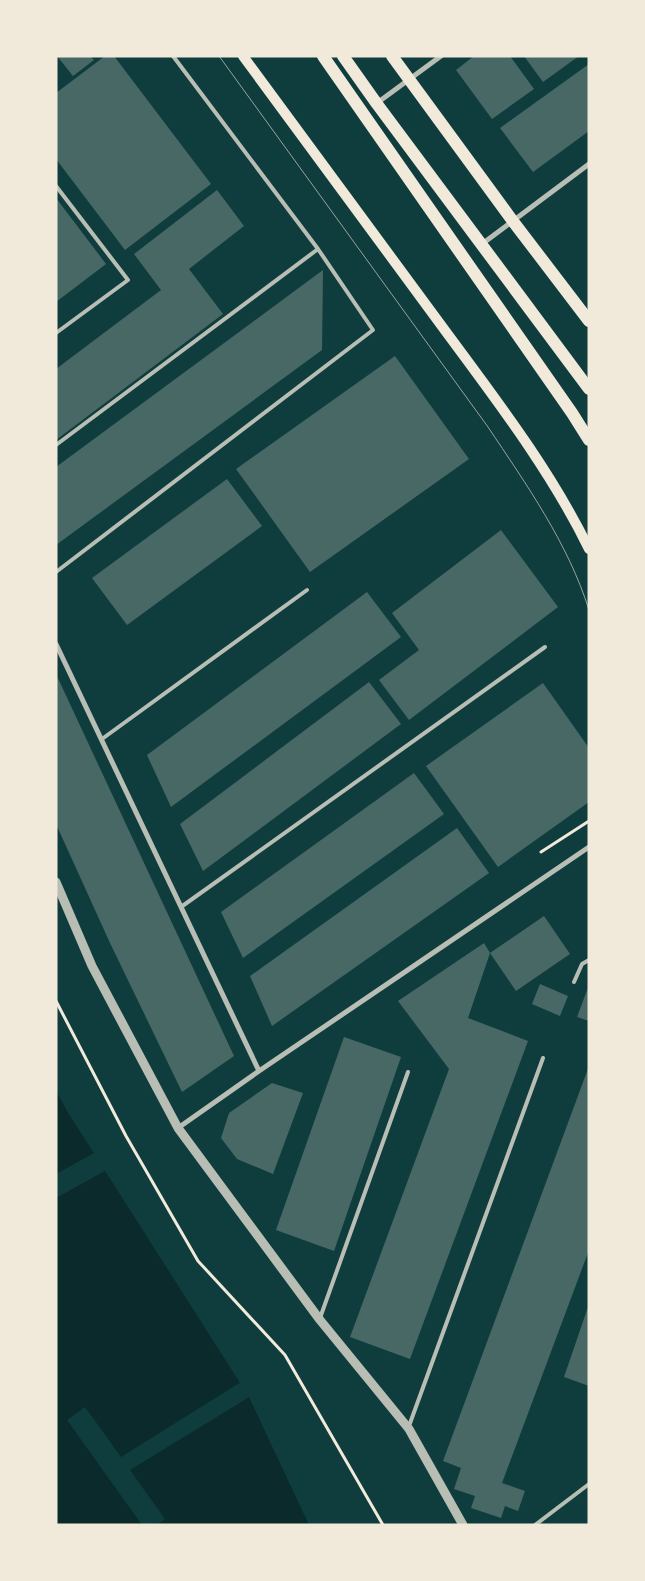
<svg xmlns="http://www.w3.org/2000/svg" width="645" height="1581" viewBox="0 0 645 1581" font-family="'Nunito Sans',sans-serif">
	<rect width="100%" height="100%" fill="#0f3d3e"/>
	<path fill="#0a2a2b" d="M56,1091L67,1111L249,1397L309,1525H56Z"/>
	<path fill="#0f3d3e" d="M96,1152L107,1170L56,1198V1174Z
		M241,1382L251,1396L130,1470L165,1519L157,1525H142L67,1420L85,1407L121,1457Z"/>
	<path fill="#486865" d="M57,56H90L94,60L73,76Z
		M105,56H114L211,184L125,250L56,159V93Z
		M474,56H510L534,89L492,119L456,70Z
		M524,56H579L543,82Z
		M589,64V131L533,172L500,128Z
		M217,190L244,226L189,269L223,314L56,440V369L161,290L134,254Z
		M56,198L106,264L56,302Z
		M323,270L322,350L56,545V467Z
		M395,356L469,459L310,572L236,469Z
		M227,479L262,526L127,625L92,578Z
		M501,530L558,607L409,720L379,680L419,650L392,613Z
		M367,592L401,637L171,807L147,755Z
		M56,674L234,1056L182,1092L110,943L56,824Z
		M369,682L401,724L203,871L180,824Z
		M543,683L589,748V802L498,867L426,766Z
		M414,773L444,814L243,958L221,912Z
		M457,828L489,873L272,1026L250,976Z
		M544,916L570,954L516,991L490,953Z
		M484,943L490,953L468,1018L528,1041L410,1359L350,1337L449,1069L398,1001Z
		M540,984L568,996L560,1016L532,1004Z
		M589,985V1021L577,1017Z
		M344,1037L401,1057L334,1251L276,1230Z
		M589,1066V1250L502,1483L525,1491L518,1511L505,1506L501,1518L471,1508L475,1496L454,1489L461,1468L443,1461Z
		M272,1083L303,1093L273,1174L237,1159L221,1138L229,1113Z
		M588,1307H589V1386L564,1377Z"/>
	<g fill="none" stroke-linecap="round" stroke-linejoin="round">
		<path stroke="#f1e9da" stroke-width="3" d="M541,852L589,821
			M56,1001L126,1136L198,1261L285,1355L383,1525"/>
		<path stroke="#b8beb3" stroke-width="4" d="M56,186L128,280L56,333
			M56,445L318,249
			M56,572L373,330L318,249L173,56
			M102,739L307,590
			M181,907L545,647
			M574,982L582,964L589,960
			M320,1318L408,1072
			M409,1426L543,1058
			M535,1525L589,1484"/>
		<path stroke="#b8beb3" stroke-width="5" d="M377,103L441,56
			M482,244L589,164
			M56,644L259,1071
			M178,1128L259,1071L589,847"/>
		<path stroke="#b8beb3" stroke-width="9" d="M56,882L92,966L178,1128L320,1320L409,1429L463,1525"/>
		<path stroke="#f1e9da" stroke-width="10" d="M243,56C309,146 375,235 441,325C494,397 550,469 589,549"/>
		<path stroke="#f1e9da" stroke-width="12" d="M323,56L572,413L589,440
			M343,56L377,104L589,389
			M392,56L512,220L589,321"/>
		<path stroke="#97a49c" stroke-width="1" d="M219,56L488,427C526,484 568,543 589,610"/>
	</g>
	<rect width="645" height="1581" fill="none" stroke="#f1e9da" stroke-width="115"/>
</svg>
